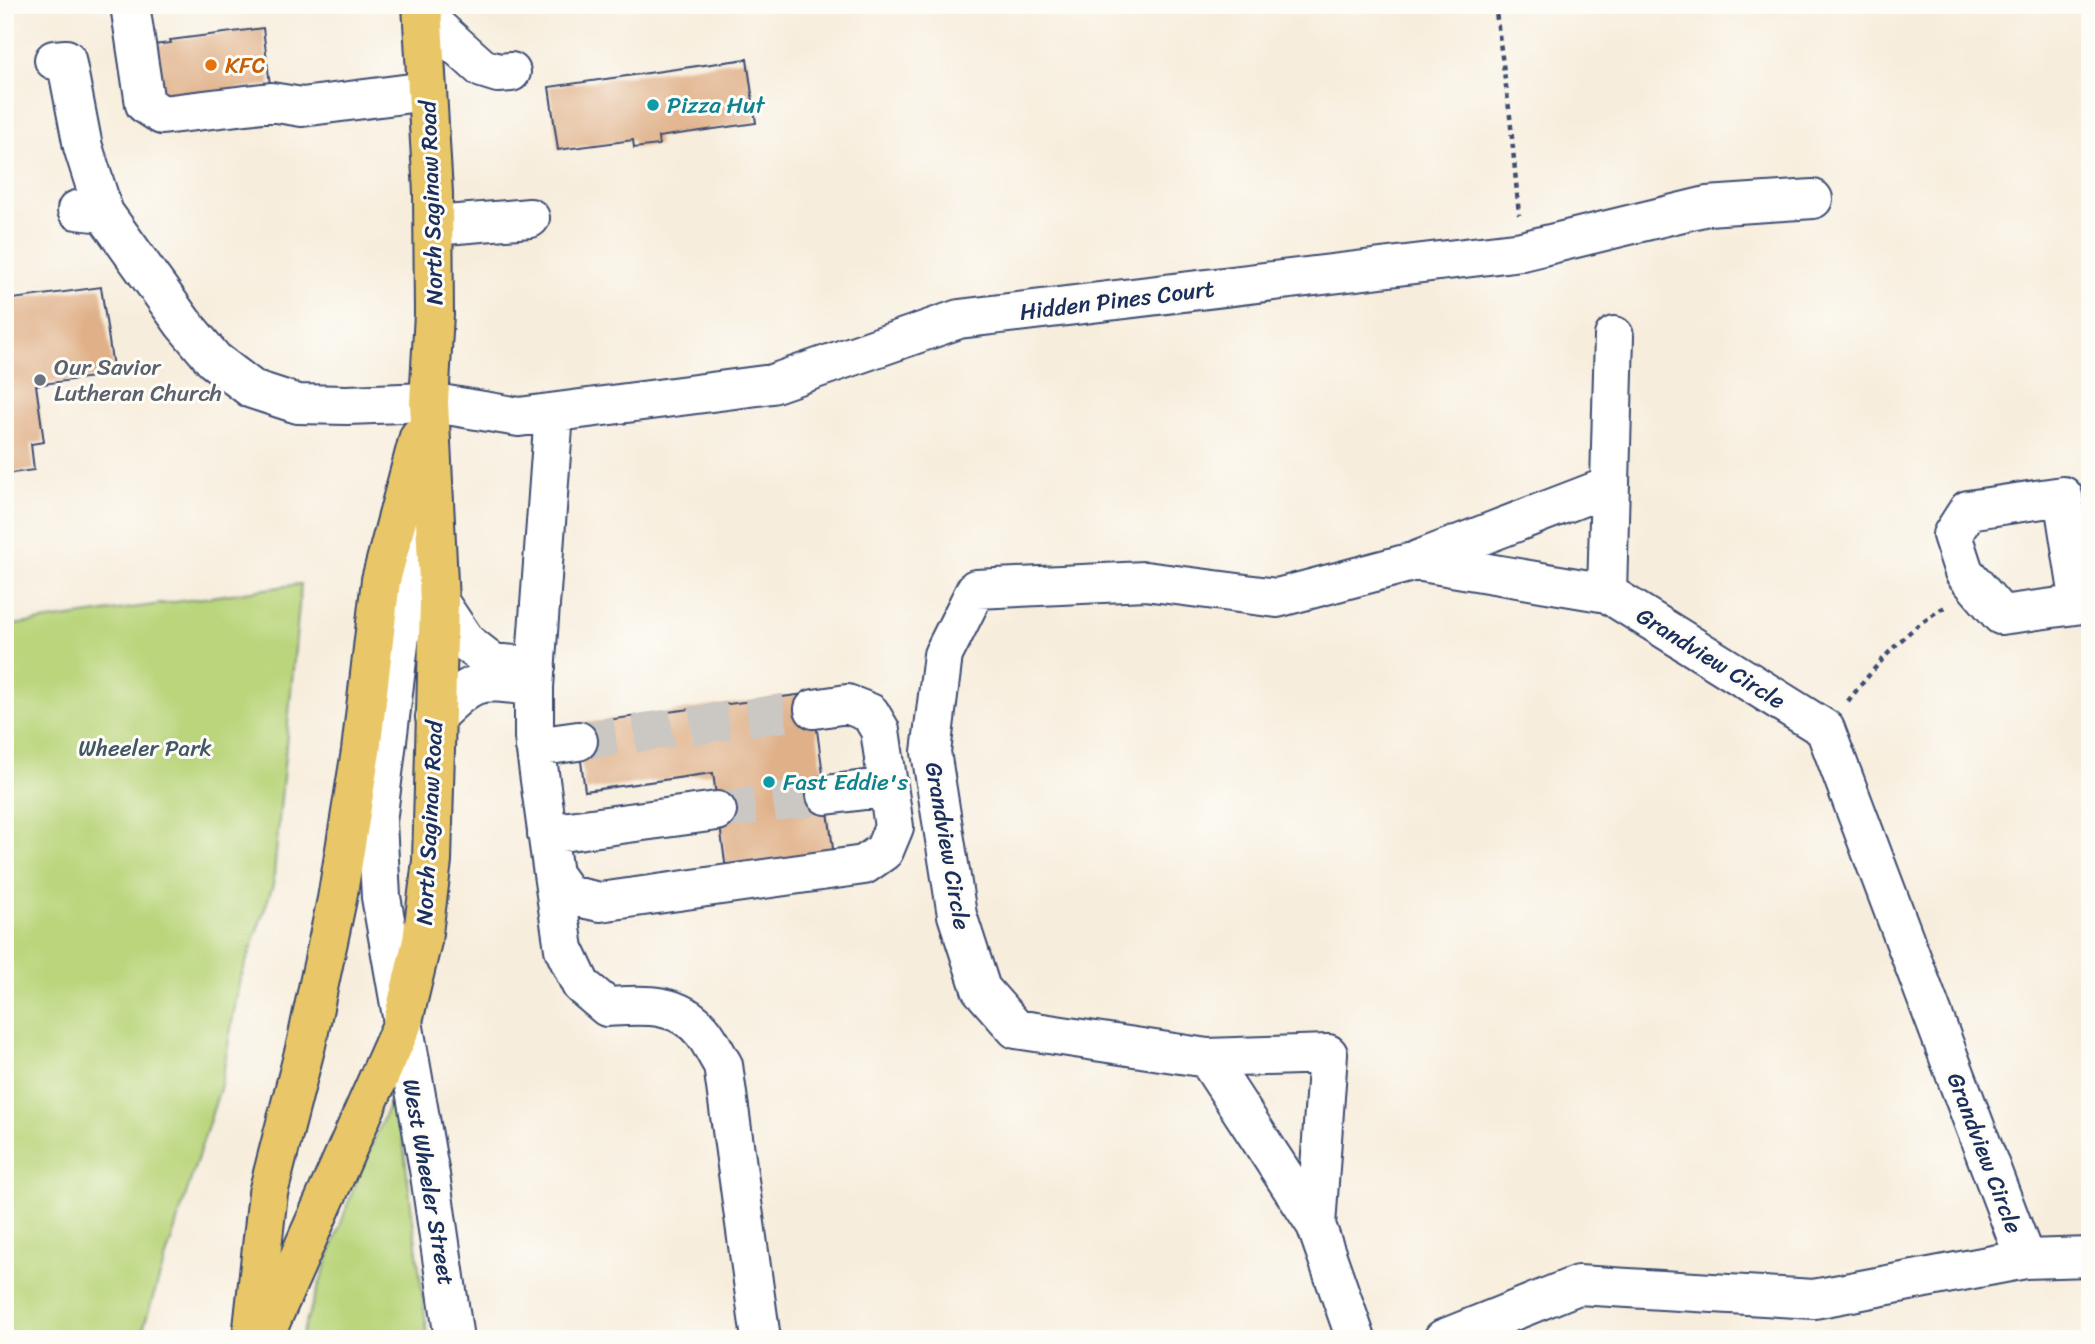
<svg xmlns="http://www.w3.org/2000/svg" width="2095" height="1344" viewBox="0 0 2095 1344" font-family="Sriracha,sans-serif">
	<rect width="100%" height="100%" fill="#fdfcf7"/>
	<filter id="ink" filterUnits="userSpaceOnUse"><feTurbulence type="fractalNoise" baseFrequency=".0143" numOctaves="2"/><feDisplacementMap in="SourceGraphic" scale="14" xChannelSelector="R" yChannelSelector="G"/><feConvolveMatrix kernelMatrix="1 2 1 2 8 2 1 2 1" color-interpolation-filters="sRGB"/></filter>
	<filter id="wash" filterUnits="userSpaceOnUse"><feTurbulence type="fractalNoise" baseFrequency=".00686" numOctaves="4" result="noise"/><feDisplacementMap in="SourceGraphic" scale="28" xChannelSelector="R" yChannelSelector="G"/><feGaussianBlur stdDeviation="1.57" result="paint"/><feColorMatrix in="noise" values="0 0 0 0 0 0 0 0 0 0 0 0 0 0 0 0 0 1.4 0 .05"/><feComposite in="paint" operator="in"/></filter>
	<g filter="url(#wash)">
		<rect width="100%" height="100%" fill="#f7eddc"/>
		<path fill="#bad57b" stroke="#6a826c" stroke-width="2" d="M301,584L273,885L239,983L221,1085L141,1335L139,1339H5V626Z
			M394,1093L400,1118L428,1339H300L353,1189Z"/>
		<g id="blocks">
			<path fill="#e0b189" d="M263,28L270,85L160,98L153,45L171,43L170,40Z
				M747,59L756,123L658,137L659,145L634,148L633,140L558,150L549,87Z
				M101,287L114,374L36,385L44,442L31,444L34,470L5,474V300Z
				M812,693L834,856L726,870L713,773L585,791L576,724Z"/>
		</g>
	</g>
	<g filter="url(#ink)">
		<use href="#blocks" fill-opacity="0" stroke="#3c4c71" stroke-width="2"/>
		<g fill="none" stroke-linecap="round" stroke-linejoin="round">
			<path stroke="#cbc7c3" stroke-width="38" stroke-dasharray="38 19" stroke-linecap="butt" d="M578,741L814,709
				M717,811L826,795"/>
			<g stroke="#3c4c71" stroke-width="42">
				<path id="minor" d="M130,5L145,104L162,115L271,102L302,107L427,91
					M423,15L482,68L498,73L511,72
					M54,60L66,59L83,147L104,213
					M77,210L104,213L183,323L214,360L252,389L298,404L347,405L429,402L519,417L772,384L959,319L1522,251L1707,206L1813,199
					M434,226L530,218
					M554,413L534,687V737L553,874L568,895L600,902L864,865L884,851L894,827L880,730L870,713L847,704L814,709
					M419,482L377,822L381,897L430,1175L454,1339
					M1418,560L1610,486
					M1607,593L1614,336
					M439,602L466,642L493,663L536,667
					M2080,604L2063,496L1968,510L1952,535L1964,572L2001,615L2090,603
					M435,717C475,679 475,679 529,686
					M535,747L578,741
					M826,795L888,787
					M547,834L717,811
					M553,874L564,949L581,985L607,1007C643,1005 678,1001 703,1032C711,1042 716,1054 723,1065L761,1339
					M1207,1058L1328,1054L1316,1225
					M1356,1339L1316,1225L1207,1058L1016,1029L981,989L957,915L931,752L943,655L976,589L1145,581L1277,598L1416,561L1607,593L1825,729L2025,1259
					M1443,1339L1578,1285L1814,1299L2025,1259L2090,1257"/>
			</g>
			<g stroke="#3c4c71" stroke-width="42">
				<path id="major" d="M252,1337L268,1193L306,1045L337,899L361,751L381,580L419,437
					M263,1339L402,1025L422,941L432,861L439,602L429,402L434,314L433,193L422,5"/>
			</g>
			<path stroke="#3c4c71" stroke-width="4.5" stroke-dasharray="5 5" stroke-linecap="butt" d="M1495,5L1510,116L1519,215
				M1848,701C1876,666 1907,627 1947,606"/>
			<use href="#minor" stroke="#fff" stroke-width="38"/>
			<use href="#major" stroke="#e9c769" stroke-width="38"/>
		</g>
	</g>
	<circle fill="#e8710a" stroke="#fdfcf7" stroke-width="2.5" cx="211" cy="65" r="7"/>
	<g fill="#0f9aa8" stroke="#fdfcf7" stroke-width="2.5">
		<circle cx="653" cy="105" r="7"/>
		<circle cx="769" cy="782" r="7"/>
	</g>
	<circle fill="#6b7280" stroke="#fdfcf7" stroke-width="2.5" cx="40" cy="380" r="7"/>
	<g text-anchor="middle" stroke-width="6" stroke-linejoin="round" paint-order="stroke">
		<g font-size="23" fill="#c56008" stroke="#fdfcf7" text-anchor="start">
			<text x="225" y="73">KFC</text>
		</g>
		<g font-size="23" fill="#0d838f" stroke="#fdfcf7" text-anchor="start">
			<text x="667" y="113">Pizza Hut</text>
			<text x="783" y="790">Fast Eddie's</text>
		</g>
		<g font-size="23" fill="#1b2f5e" stroke="#fdfcf7">
			<text transform="translate(431 203) rotate(-92)" y="8">North Saginaw Road</text>
			<text transform="translate(1117 300) rotate(-7)" y="8">Hidden Pines Court</text>
			<text transform="translate(1711 658) rotate(32)" y="8">Grandview Circle</text>
			<text transform="translate(429 823) rotate(-87)" y="8">North Saginaw Road</text>
			<text transform="translate(948 846) rotate(80)" y="8">Grandview Circle</text>
			<text transform="translate(1985 1153) rotate(69)" y="8">Grandview Circle</text>
			<text transform="translate(429 1182) rotate(80)" y="8">West Wheeler Street</text>
		</g>
		<g font-size="23" fill="#5b616d" stroke="#fdfcf7" text-anchor="start">
			<text x="54" y="375">Our Savior<tspan x="54" dy="26">Lutheran Church</tspan></text>
		</g>
		<g font-size="23" fill="#435865" stroke="#fdfcf7">
			<text x="145" y="756">Wheeler Park</text>
		</g>
	</g>
	<rect width="2095" height="1344" fill="none" stroke="#fdfcf7" stroke-width="28"/>
</svg>
